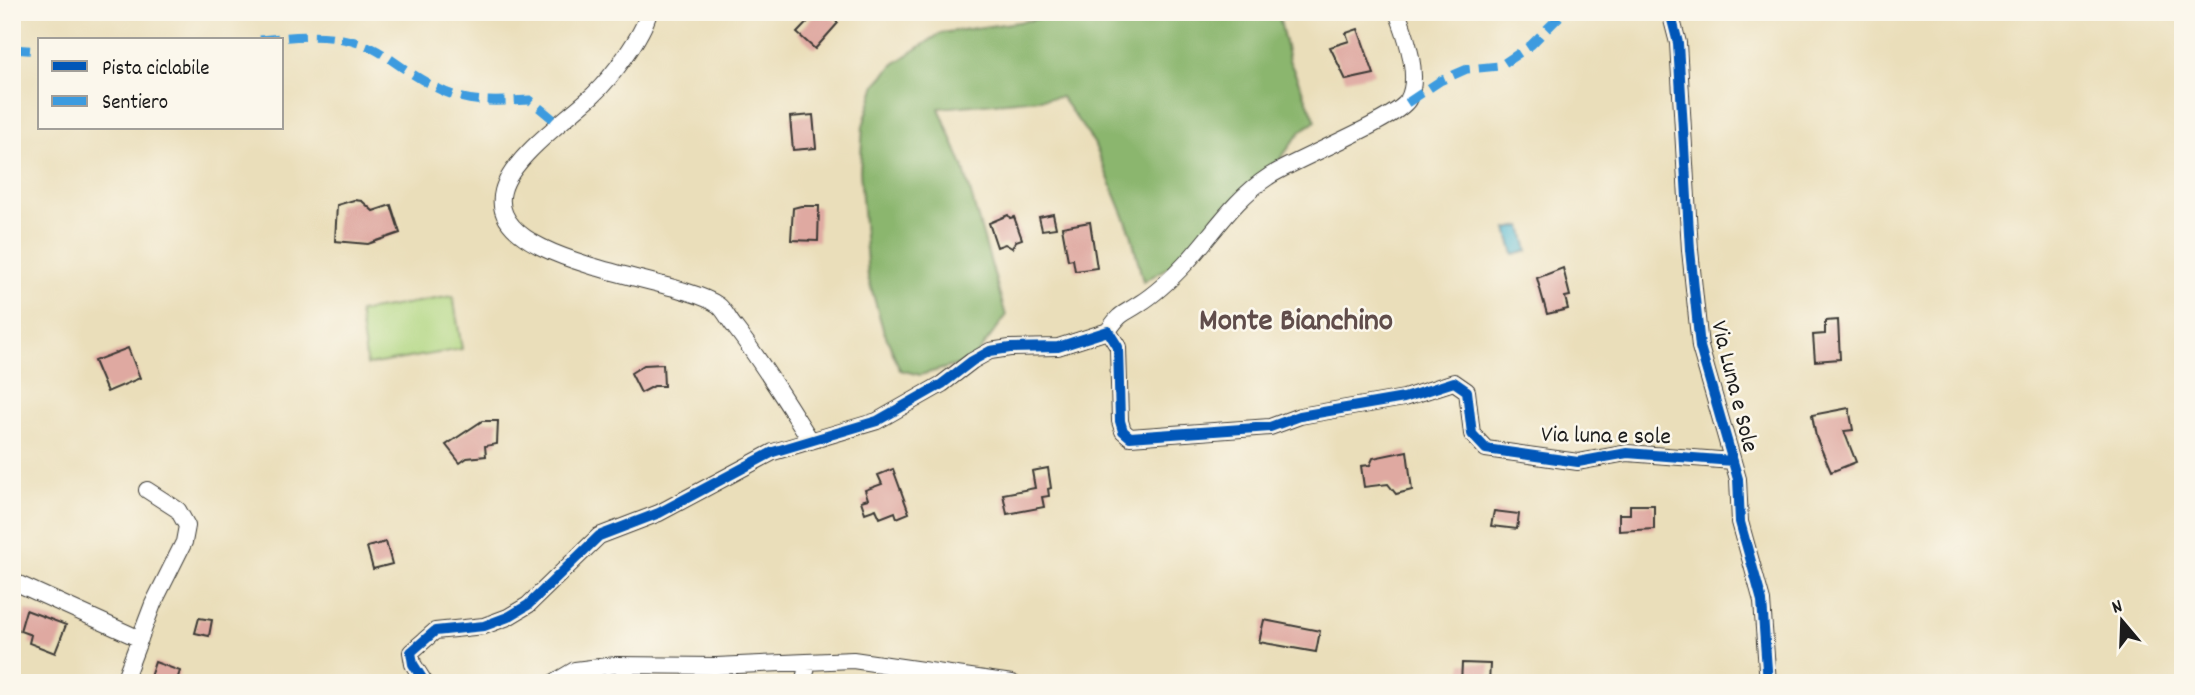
<svg xmlns="http://www.w3.org/2000/svg" width="2195" height="695" viewBox="0 0 2195 695" font-family="Dekko,sans-serif">
	<rect width="100%" height="100%" fill="#fbf7ec"/>
	<filter id="ink" filterUnits="userSpaceOnUse"><feTurbulence type="fractalNoise" baseFrequency=".0143" numOctaves="2"/><feDisplacementMap in="SourceGraphic" scale="14" xChannelSelector="R" yChannelSelector="G"/><feConvolveMatrix kernelMatrix="1 2 1 2 8 2 1 2 1" color-interpolation-filters="sRGB"/></filter>
	<filter id="wash" filterUnits="userSpaceOnUse"><feTurbulence type="fractalNoise" baseFrequency=".00686" numOctaves="4" result="noise"/><feDisplacementMap in="SourceGraphic" scale="28" xChannelSelector="R" yChannelSelector="G"/><feGaussianBlur stdDeviation="1.57" result="paint"/><feColorMatrix in="noise" values="0 0 0 0 0 0 0 0 0 0 0 0 0 0 0 0 0 1.4 0 .05"/><feComposite in="paint" operator="in"/></filter>
	<g filter="url(#wash)">
		<rect width="100%" height="100%" fill="#eadeba"/>
		<path fill="#afd57f" stroke="#66784e" stroke-width="2" d="M453,296L462,349L367,365L359,312Z"/>
		<path fill="#8bb66e" stroke="#546945" stroke-width="2" d="M1059,12H1278L1289,60L1316,121L1301,131L1267,177L1196,251L1143,282L1131,233L1094,143L1061,97L939,108L963,166L1006,316L972,361L920,375L900,370L883,329L868,277L860,171L863,126L876,84L894,64L941,33L1032,20Z"/>
		<path fill="#50b5ce" stroke="#366875" stroke-width="2" d="M1522,226L1528,251L1514,255L1507,229Z"/>
		<g id="blocks">
			<path fill="#dfa9a1" d="M817,12H826L838,23L815,49L797,33Z
				M1358,29L1374,74L1346,80L1330,47L1349,41L1346,33Z
				M813,115L816,148L793,150L790,117Z
				M354,200L362,201L373,211L391,205L400,233L368,244L335,241L337,205Z
				M801,206H819L818,241L791,240L793,208Z
				M1053,214L1056,228L1042,230L1039,217Z
				M1008,215L1010,218L1014,217L1022,239L1016,241L1012,248L1005,244L997,247L989,223Z
				M1090,222L1097,268L1075,271L1073,259L1068,260L1062,227Z
				M1563,268L1570,296L1565,297L1568,309L1547,314L1537,278Z
				M1838,320L1840,359L1815,361L1813,335L1825,334V321Z
				M128,348L140,378L107,392L94,361Z
				M663,364L664,386H654L641,393L631,373L644,365Z
				M1849,408L1853,430L1844,431L1856,462L1831,472L1816,437L1812,415Z
				M482,421H498L497,444L485,446L486,456L467,458L460,463L446,445Z
				M1407,451L1412,490L1396,494L1388,484L1364,487L1361,466L1370,465L1373,458Z
				M1048,468L1051,488L1048,489L1049,496L1042,497L1044,507L1007,514L1003,494L1035,488L1032,471Z
				M893,469L909,513L897,518L895,512L880,518L876,509L865,513L861,501L868,499L865,490L882,484L878,475Z
				M1630,505H1654V529L1619,531V514H1630Z
				M1494,511L1519,514L1517,529L1491,526Z
				M386,542L392,564L373,569L367,547Z
				M26,610L66,625L55,653L29,643L31,635L20,631Z
				M199,618L212,620L209,636L195,633Z
				M1264,620L1320,631L1316,652L1259,642Z
				M155,662L180,671L176,683H148Z
				M1462,663L1490,664L1489,683H1461Z"/>
		</g>
	</g>
	<g filter="url(#ink)">
		<use href="#blocks" fill-opacity="0" stroke="#3b3934" stroke-width="2"/>
		<g fill="none" stroke-linecap="round" stroke-linejoin="round">
			<g stroke="#3b3934" stroke-width="18">
				<path id="minor" d="M649,12C642,37 612,77 593,95C568,118 511,158 503,191C484,265 677,276 718,305C724,309 729,320 734,326C762,362 786,402 811,441
					M1670,12L1678,43L1690,250L1700,347L1738,479L1740,522L1762,601L1768,683
					M1108,331C1121,312 1121,316 1139,304C1155,294 1174,276 1187,262C1213,234 1234,199 1268,177C1293,160 1396,120 1408,100C1421,77 1406,35 1397,12
					M12,581L140,639
					M123,683L153,604L184,542L187,526L178,510L147,490
					M425,683L413,664L411,652L435,631L484,626L508,617L528,605L599,536L659,513L773,452L877,421L942,384L972,361L990,351L1010,348L1058,347L1108,331L1118,347L1120,421L1123,431L1130,437L1270,427L1300,416L1404,398L1454,382L1467,391L1472,434L1486,449L1578,462L1627,453L1733,461
					M553,683L575,670L616,665L716,666L853,660L1012,683
					M803,683L808,663"/>
			</g>
			<use href="#minor" stroke="#fff" stroke-width="16"/>
			<path stroke="#3c9bdf" stroke-width="9" stroke-dasharray="18 9" stroke-linecap="butt" d="M260,40C298,36 331,32 367,46C381,51 395,63 408,71C457,103 473,103 530,100L559,124
				M12,49L40,51
				M1407,103L1440,81L1467,69L1500,66L1531,45L1564,12"/>
			<g stroke="#fbf7ec" stroke-width="15">
				<path id="cycleway" d="M1670,12L1678,43L1690,250L1700,347L1738,479L1740,522L1762,601L1768,683
					M425,683L413,664L411,652L435,631L484,626L508,617L528,605L599,536L659,513L773,452L877,421L942,384L972,361L990,351L1010,348L1058,347L1108,331L1118,347L1120,421L1123,431L1130,437L1270,427L1300,416L1404,398L1454,382L1467,391L1472,434L1486,449L1578,462L1627,453L1733,461"/>
			</g>
			<use href="#cycleway" stroke="#0057b8" stroke-width="10"/>
		</g>
	</g>
	<g text-anchor="middle" stroke-width="5" stroke-linejoin="round" paint-order="stroke">
		<g font-size="24" fill="#1c1c1c" stroke="#fbf7ec">
			<text transform="translate(1736 386) rotate(76)" y="8">Via Luna e Sole</text>
			<text transform="translate(1606 434) rotate(1)" y="8">Via luna e sole</text>
		</g>
		<g font-size="32" font-weight="bold" fill="#604d4b" stroke="#fbf7ec">
			<text x="1296" y="329">Monte Bianchino</text>
		</g>
	</g>
	<rect width="2195" height="695" fill="none" stroke="#fbf7ec" stroke-width="42"/>
	<rect x="38" y="38" width="245" height="91" fill="#fbf7ec" stroke="#a29f99" stroke-width="2"/>
	<rect x="52" y="61" width="35" height="10" fill="#0057b8" stroke="#a29f99" stroke-width="2"/>
	<text x="102" y="74" font-size="21" fill="#1c1c1c">Pista ciclabile</text>
	<rect x="52" y="96" width="35" height="10" fill="#3c9bdf" stroke="#a29f99" stroke-width="2"/>
	<text x="102" y="108" font-size="21" fill="#1c1c1c">Sentiero</text>
	<g transform="translate(2122 621) rotate(341)" stroke="#fbf7ec" stroke-width="5" paint-order="stroke">
	<path d="M0-5L12 26L0 18L-12 26Z" fill="#1c1c1c"/>
	<text y="-10" font-size="19" font-weight="bold" text-anchor="middle" fill="#1c1c1c">N</text>
	</g>
</svg>
